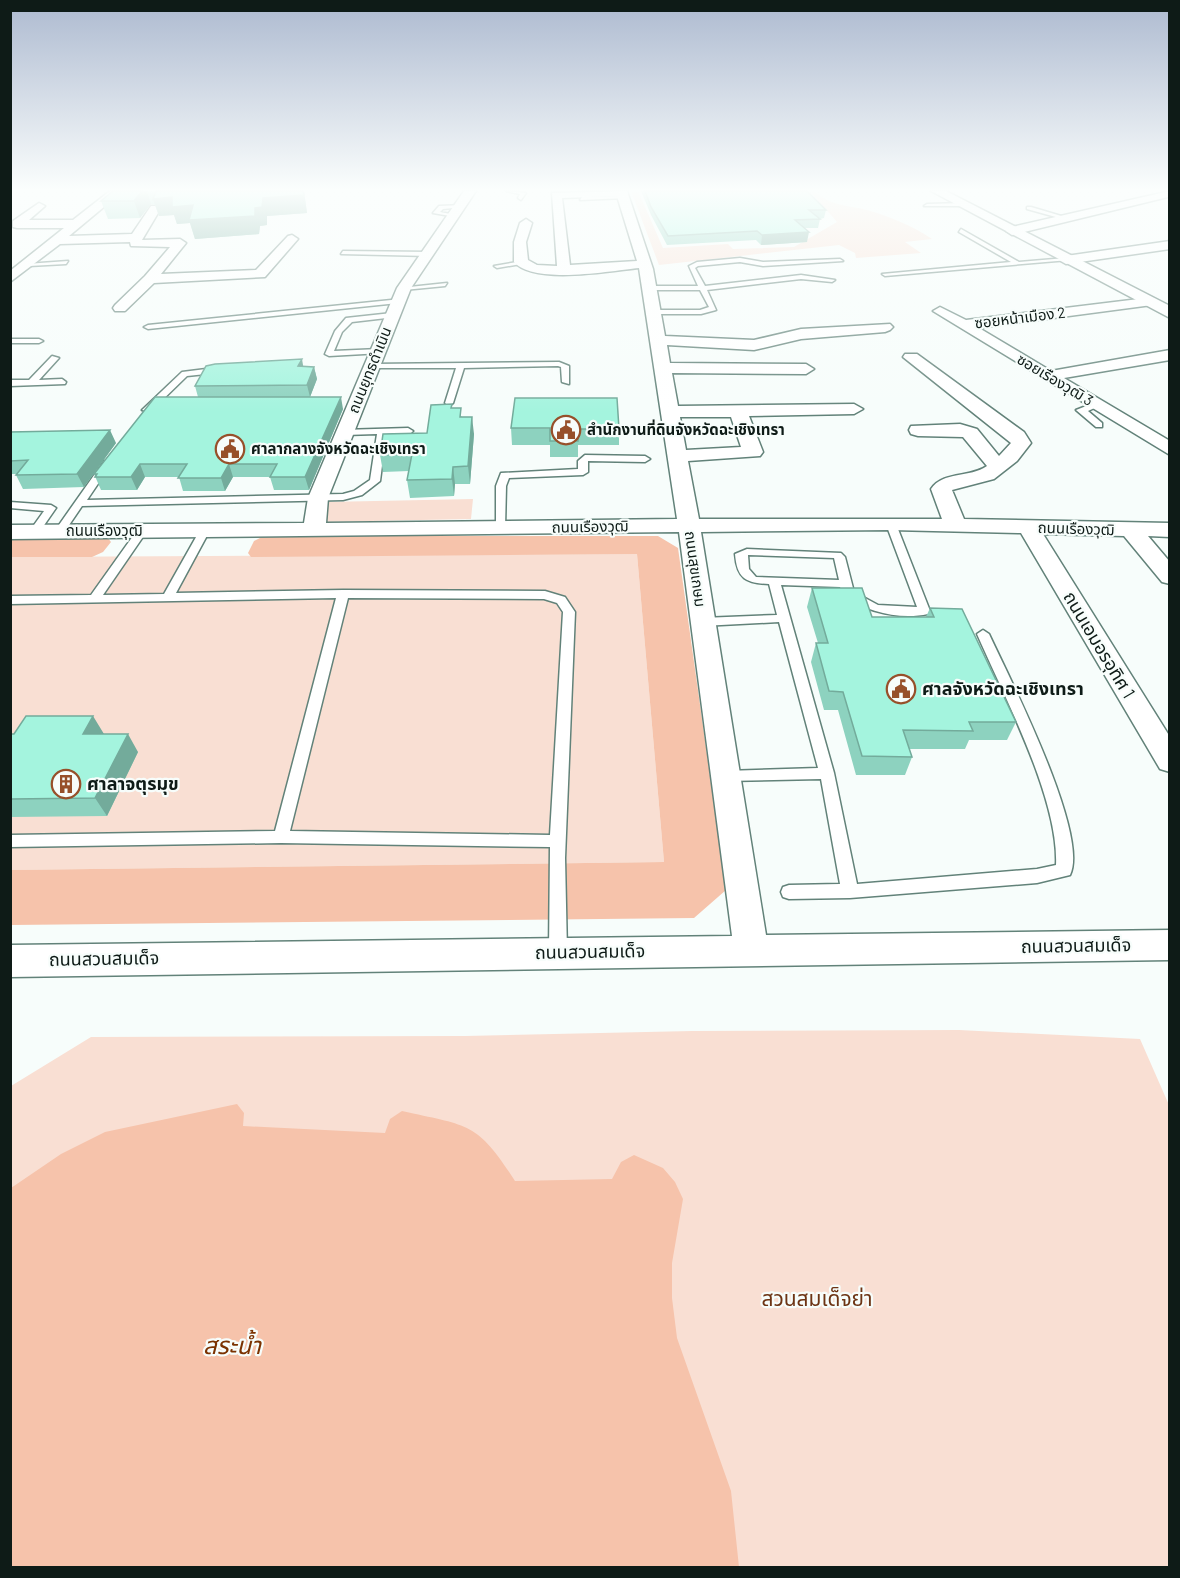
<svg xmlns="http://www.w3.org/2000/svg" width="1180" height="1578" viewBox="0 0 1180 1578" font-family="Barlow,'Noto Sans Thai',sans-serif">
	<rect width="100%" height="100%" fill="#f7fdfb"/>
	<path fill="#f9dfd3" d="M631,191H638L663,248L728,244L733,249L794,247L837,222L810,191H815C828,206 848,205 867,210C889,216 913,226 932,239L905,242L921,253L856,258L855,253L839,245L659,265Z
		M473,499L471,519L320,522L326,502Z
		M637,554L664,862L11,870L10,557Z
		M959,1030L1140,1039L1169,1105V1567L11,1568V1086L91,1037L465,1036L692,1031Z"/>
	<path fill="#f6c3ab" d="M264,536H658L678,548L726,890L694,918L11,925L10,870L664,862L637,554L251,557L248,553L254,541Z
		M107,537L111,542L103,552L92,557H11L10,538Z
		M237,1104L244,1113L243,1126L385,1133L390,1119L402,1111C468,1126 477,1121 515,1181L612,1179L621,1162L634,1155L663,1168L675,1182L683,1199L672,1263V1298L677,1338L731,1491L739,1567H11V1188L61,1154L105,1132Z"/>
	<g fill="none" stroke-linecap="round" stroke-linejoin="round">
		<g stroke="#628279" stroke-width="3">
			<path id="service" d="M506,191L526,193L521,200L518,198L520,194Z
				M582,197L623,196L626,198L580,200Z
				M963,203L961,206H924L927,204Z
				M463,205V207L443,209L440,212L456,215V217L433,213L439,206Z
				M1027,207H1031L1068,218L1063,219L1027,209Z
				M961,229L1019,262L1066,258L1069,260L885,276L882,274L1011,262L959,232Z
				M343,251L429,252L432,254L429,256L341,254Z
				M740,258L763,262L840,259L843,261L763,266L740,262L698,266L695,268L705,286L801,275L835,280L832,282L801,279L707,290L716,310L701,314H653L649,312L653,310H700L709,307L700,290H649L645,288L649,286H698L689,266L697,262Z
				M68,261L66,264L29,266L26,264Z
				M523,261L521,264L497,268L494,266Z
				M447,283L445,286L404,290L400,288Z
				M401,299L398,303L148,329L144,327L148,325Z
				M392,313L395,317L352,322L342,332L334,351L379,349H382V353L329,356L325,354L335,331L346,318Z
				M10,339H39L43,341L39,343H10Z
				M52,356L59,358L39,380L62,379L66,382L65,384L10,386V380H29Z
				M559,362L569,366V384L562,382L561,367L558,366L464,368L453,403L449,406L445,403L456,368H373L369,366L373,364Z
				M222,367L226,370L225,372L187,376L150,412L142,410L182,372Z
				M1094,403L1101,405L1088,411L1102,423V427H1096L1076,410Z
				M408,428L413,431L411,433L386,434L380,481L362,495L343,500L82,506L63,534L54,532L104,461L112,463L87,500L343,494L354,491L370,480L377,434L345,435L340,432L342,430Z
				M585,455L645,456L650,459L645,462L588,461V472L583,475L509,478L506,486L505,528L496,530V486L501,473L578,469V461Z
				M10,502L51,505L56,508L38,534L34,535L29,532L44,511L10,508Z
				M891,521L896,524L930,611L928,614C900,620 868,612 844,597L840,587L781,585L834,773L857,884L1037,869L1056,865C1059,799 1004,696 977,634L983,630L989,634C1009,677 1090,835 1070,875L1037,883L850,898L789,899L783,897L781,892L783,887L789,885L840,884L821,779L725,781L718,776L725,771L818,768L779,622L702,626L696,622L702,618L777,615L769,584C746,583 737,579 735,554L747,549L841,553L845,557L854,592L878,605L917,607L886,524ZM748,555L834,558L839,580L756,577L749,569Z
				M205,527L210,530L176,593L343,590L545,591L565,597L575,612L565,858L567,953L564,958L558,961L552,958L549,953L550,847L281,843L10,847V835L275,831L336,598L10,604V596L91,595L138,529L142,528L147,531L103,595L164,594L200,530ZM348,598L544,599L557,603L563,612L550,835L290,831Z"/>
		</g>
		<g stroke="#628279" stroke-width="3">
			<path id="minor" d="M110,191H123L69,236L132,234L151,206H159L161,208L142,240L180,239L186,243L161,274L256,270L288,236L292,235L298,239L265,277L154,283L125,311H115L113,308L115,305L145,276L170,247L131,246L130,242L60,244L10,282V271L64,228H17L13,227V221L39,203L45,206L29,220H73Z
				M464,191H476L411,288L328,498L326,523L677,519L639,268C610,271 535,285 514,262V242L520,223L526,219L532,223L526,242L528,260L537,265L557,266L552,193L627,191L653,269L665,336L754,340L801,329L890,324L893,327L890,330L885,332L801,339L754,350L667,345L670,363L806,364L814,369L806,374L672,373L678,406L854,404L863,409L854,414L749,416L763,452L760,456L688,461L699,519H942L931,489C943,471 970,478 987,466L963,437L918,436L911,434L909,430L911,426L960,424L977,429L999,456L1011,443L903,357L905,354H917L1024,432L1031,443L1017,461L994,479L952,490L964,519L1170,523V537L1148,536L1170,562V584L1162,582L1124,536L1043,534L1170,737V772L1160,769L1021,533L891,530L701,532L766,935L1170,930V960L10,977V945L732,936L679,532L10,539V525L304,523L308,498L397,288ZM617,196L637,261L570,265L562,198ZM680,417H731L741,447L686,450Z
				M1170,191L1168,197L1012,235L1006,231L1012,227Z
				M1170,241V249L1066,264L1059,260L1066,256Z
				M1147,298L1152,299L1154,302L1152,305L979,328L1051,371L1170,350V360L1064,378L1170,441V455L933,311L940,307L966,320Z"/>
		</g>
		<g stroke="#628279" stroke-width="3">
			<path id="tertiary" d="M931,191H946L1170,306V318Z"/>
		</g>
		<use href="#service" fill="#fff" fill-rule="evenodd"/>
		<use href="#minor" fill="#fff" fill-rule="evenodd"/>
		<use href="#tertiary" fill="#fff" fill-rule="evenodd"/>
	</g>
	<path fill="#8dd2bf" d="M113,191H304L307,213L267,216V225L260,226L259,234L195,239L190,223L177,224L174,215L159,216L155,205L151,204L140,218L108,219L101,201Z
		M641,191H807L826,210L824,218L820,219L818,228H804L807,242L761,245L756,240L667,245L651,215Z
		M303,366L314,367L317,379L310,397L343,409L309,490H274L270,477H233L225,491H183L179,477H145L137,490H101L94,474L198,397L195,386Z
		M452,408L462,417L474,434L470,484H455L454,496L410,498L407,480L409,471L383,472L380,455L427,433Z
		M511,428L619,429V445H578V457H550V445H512Z
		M10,432L116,443L84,487L23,489L16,475L17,474H10Z
		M812,588L872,617H926L930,608L1016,722L1007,740H969L965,749H909L912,757L905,775H856L838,710H824L811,662L816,643H818L807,607Z
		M10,734H104L138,752L107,816L10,817Z"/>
	<path fill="#73ab9b" d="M142,191H147L151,204L140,218L134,201Z
		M304,191L307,213L267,216V225L260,226L259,234L195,239L190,223L177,224L174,215L159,216L153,199L172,197L193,205L255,208L263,198Z
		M809,232L807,242L761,245L762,235Z
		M302,359L304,371L298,366Z
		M314,367L317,379L310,397L307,385Z
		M341,397L343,409L309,490L305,477Z
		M472,417L474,434L470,484L468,466Z
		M110,430L116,443L84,487L77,474Z
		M140,464L145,477L137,490L131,477Z
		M229,464L233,477L225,491L221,478Z
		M453,467L455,484L454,496L452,479Z
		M93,716L104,734H83Z
		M128,734L138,752L107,816L95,798Z"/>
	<path fill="#a4f4de" stroke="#73ab9b" stroke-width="1.5" d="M113,191H142L134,201H101Z
		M156,191H303L304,195L263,198L262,207L255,208V216L189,220L193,205L172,207V197L153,199Z
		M645,191H807L826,210H809L820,219L795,220L809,232L762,235L757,231L668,236L651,207Z
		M302,359L298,366L314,367L307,385L195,386L206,366L215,364Z
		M155,397H341L305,477H270L277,464H229L221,478H178L187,464H140L131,477H95L97,474H94Z
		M515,398H617L619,429H578V441H550V428H511Z
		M452,404L451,408H461L460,417H472L468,466L453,467L452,479L407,480L412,454L380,455L383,434L427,433L431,405Z
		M110,430L77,474L16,475L28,460L10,461V432Z
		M812,588H862L872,617H934L930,608L962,609L1016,722H969L973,731L903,730L912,757L862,756L843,692L829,691L816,643H828Z
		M26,716H93L83,734H128L95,798L10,799V734H14Z"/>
	<linearGradient id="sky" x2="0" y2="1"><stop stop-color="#adbad0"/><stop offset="0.46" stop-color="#fbfefd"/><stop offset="1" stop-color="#fbfefd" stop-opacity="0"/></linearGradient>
	<rect width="1180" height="412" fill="url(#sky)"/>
	<defs>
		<g id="civic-ring" transform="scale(1.5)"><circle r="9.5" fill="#f7fdfb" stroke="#97502a" stroke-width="1.5"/><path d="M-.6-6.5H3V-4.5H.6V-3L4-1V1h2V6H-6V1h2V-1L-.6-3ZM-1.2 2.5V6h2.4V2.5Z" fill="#97502a"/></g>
		<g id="building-ring" transform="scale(1.5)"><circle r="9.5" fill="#f7fdfb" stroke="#97502a" stroke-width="1.5"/><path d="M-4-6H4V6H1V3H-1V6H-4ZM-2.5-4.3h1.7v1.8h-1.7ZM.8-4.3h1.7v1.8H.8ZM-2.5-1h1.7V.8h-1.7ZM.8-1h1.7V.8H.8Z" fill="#97502a"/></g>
	</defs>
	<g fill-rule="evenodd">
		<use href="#civic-ring" x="566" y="430"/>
		<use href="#civic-ring" x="230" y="449"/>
		<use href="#civic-ring" x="901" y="689"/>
		<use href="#building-ring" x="66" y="784"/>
	</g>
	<g text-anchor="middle" stroke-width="4.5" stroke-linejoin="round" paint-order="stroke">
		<g font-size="15" fill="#0e1b17" stroke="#f7fdfb">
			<text transform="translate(1020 318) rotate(-7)" y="5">ซอยหน้าเมือง 2</text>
			<text transform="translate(370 370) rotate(-68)" y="5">ถนนยุทธดำเนิน</text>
			<text transform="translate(1055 380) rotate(31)" y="5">ซอยเรืองวุฒิ 3</text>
			<text transform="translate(590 527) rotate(-1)" y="5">ถนนเรืองวุฒิ</text>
			<text transform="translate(1076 529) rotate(2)" y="5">ถนนเรืองวุฒิ</text>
			<text x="104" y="536">ถนนเรืองวุฒิ</text>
			<text transform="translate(695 569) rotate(82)" y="5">ถนนสุขเกษม</text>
		</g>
		<g font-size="15" font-weight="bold" fill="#0e1b17" stroke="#f7fdfb" text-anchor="start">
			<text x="587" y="435">สำนักงานที่ดินจังหวัดฉะเชิงเทรา</text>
			<text x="251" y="454">ศาลากลางจังหวัดฉะเชิงเทรา</text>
		</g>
		<g font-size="18" fill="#0e1b17" stroke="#f7fdfb">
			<text transform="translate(1099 645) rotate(59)" y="6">ถนนเอมอรอุทิศ 1</text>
			<text transform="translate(1076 946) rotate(-1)" y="6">ถนนสวนสมเด็จ</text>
			<text transform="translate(590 952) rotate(-1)" y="6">ถนนสวนสมเด็จ</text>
			<text transform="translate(104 959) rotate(-1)" y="6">ถนนสวนสมเด็จ</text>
		</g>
		<g font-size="18" font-weight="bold" fill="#0e1b17" stroke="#f7fdfb" text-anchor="start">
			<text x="922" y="695">ศาลจังหวัดฉะเชิงเทรา</text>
			<text x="87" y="790">ศาลาจตุรมุข</text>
		</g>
		<g font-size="21" fill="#6d3414" stroke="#f7fdfb">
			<text x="817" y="1306">สวนสมเด็จย่า</text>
		</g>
		<g font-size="24" font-style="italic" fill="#7b3200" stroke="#f7fdfb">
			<text x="232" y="1354">สระน้ำ</text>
		</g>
	</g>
	<rect width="1180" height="1578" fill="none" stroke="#0e1b17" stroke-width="24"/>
</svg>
